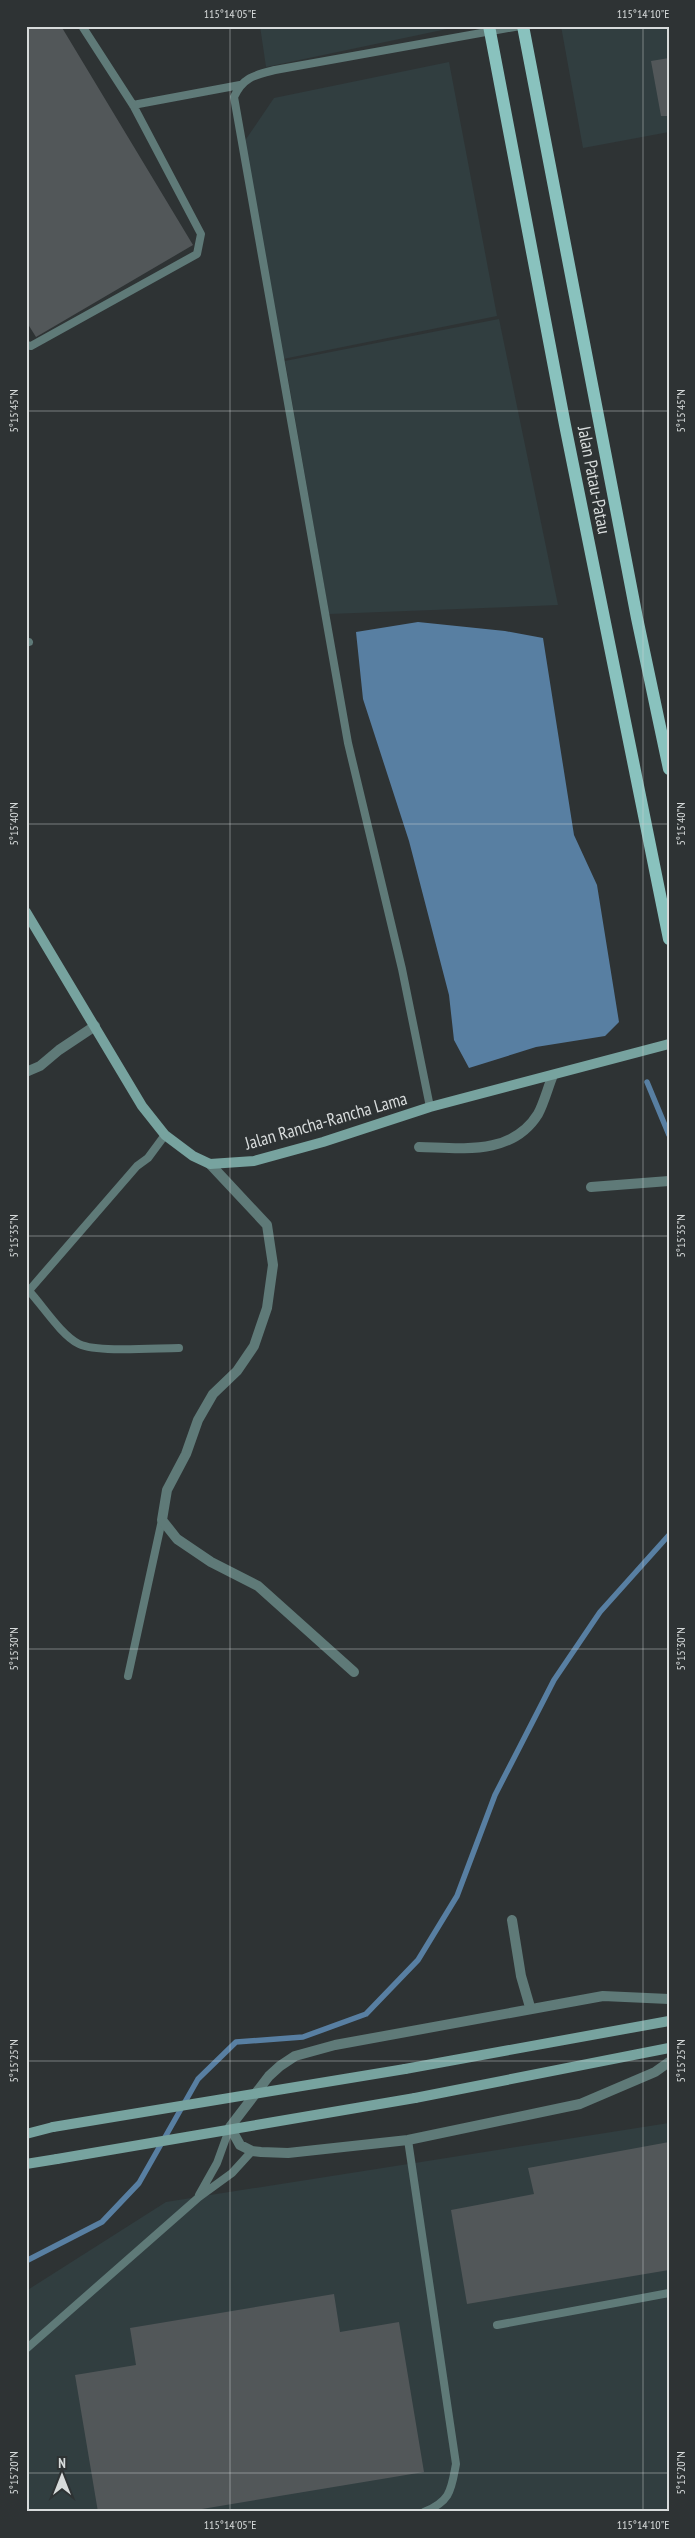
<svg xmlns="http://www.w3.org/2000/svg" width="695" height="2538" viewBox="0 0 695 2538" font-family="'PT Sans Narrow',sans-serif">
	<rect width="100%" height="100%" fill="#2e3334"/>
	<path fill="#313e40" d="M260,26H446L447,29L266,67Z
		M561,26H669V132L583,148Z
		M449,62L497,316L283,359L242,145L274,98Z
		M499,319L558,605L329,614L285,361Z
		M669,2123V2512H26V2291L166,2202Z"/>
	<path fill="#587fa2" d="M418,622L505,631L543,638L574,835L597,885L619,1022L605,1036L536,1047L469,1068L454,1040L449,995L409,841L363,699L356,632Z"/>
	<g fill="none" stroke-linecap="round" stroke-linejoin="round">
		<path stroke="#587fa2" stroke-width="5.5" d="M647,1082L669,1135
			M26,2261L102,2222L139,2183L198,2079L236,2042L303,2037L366,2014L418,1960L457,1896L495,1795L554,1680L600,1612L669,1535"/>
	</g>
	<path fill="#525759" d="M26,26H61L193,245L36,337L26,321Z
		M669,58V116H661L651,61Z
		M669,2142V2270L467,2304L451,2210L534,2194L528,2168Z
		M334,2294L340,2332L399,2322L424,2472L184,2512H98L75,2375L136,2365L130,2328Z"/>
	<g fill="none" stroke-linecap="round" stroke-linejoin="round">
		<path stroke="#5f7a78" stroke-width="8" d="M133,105L240,85
			M26,345L31,346L197,254L201,234L133,105L82,26
			M26,643L29,642
			M430,1107L402,969L348,743L234,97C243,77 255,75 275,70L520,26
			M29,1291C43,1306 61,1335 79,1344C98,1353 156,1348 179,1348
			M26,1294L137,1166L148,1158L165,1135
			M128,1676L162,1520
			M408,2140L456,2464C451,2490 451,2501 424,2512
			M199,2195L217,2163L230,2127
			M497,2325L669,2293
			M26,2349L199,2197L232,2173L252,2151"/>
		<path stroke="#5f7a78" stroke-width="10" d="M26,1072L40,1066L59,1050L95,1026
			M419,1147C462,1148 512,1156 538,1114C544,1103 548,1087 553,1075
			M210,1164L267,1225L273,1265L267,1308L254,1346L237,1371L213,1394L198,1420L186,1454L167,1490L162,1520L177,1539L211,1562L258,1586L354,1672
			M591,1187L669,1181
			M512,1920L521,1976L530,2007
			M669,1999L603,1996L335,2045L295,2056L280,2066L269,2076L230,2127L240,2145L252,2151L261,2152L288,2153L408,2140L580,2104L655,2072L669,2062"/>
		<path stroke="#77a39f" stroke-width="10" d="M26,912L142,1106L165,1135L193,1156L210,1164L254,1161L323,1142L430,1107L669,1044
			M405,2069L669,2021
			M415,2098L669,2048
			M26,2134L53,2127
			M26,2164L57,2159"/>
		<path stroke="#89c2be" stroke-width="12" d="M489,26L565,425L669,939
			M523,26L637,618L669,769"/>
		<path stroke="#77a39f" stroke-width="10" d="M53,2127L405,2069
			M57,2159L415,2098"/>
	</g>
	<path fill="none" stroke="#d7dbdb" stroke-width="1" stroke-opacity="0.45" d="M230,26V2512M643,26V2512M26,411H669M26,824H669M26,1236H669M26,1649H669M26,2061H669M26,2473H669"/>
	<g text-anchor="middle" stroke-width="5" stroke-linejoin="round" paint-order="stroke">
		<g font-size="18" fill="#d7dbdb" stroke="#2e3334">
			<text transform="translate(594 480) rotate(79)" y="6">Jalan Patau-Patau</text>
			<text transform="translate(326 1121) rotate(-16)" y="6">Jalan Rancha-Rancha Lama</text>
		</g>
	</g>
	<rect width="695" height="2538" fill="none" stroke="#2e3334" stroke-width="55"/>
	<g transform="translate(62 2476)" stroke="#2e3334" stroke-width="4" paint-order="stroke">
	<path d="M0-4L9 19L0 12L-9 19Z" fill="#d7dbdb"/>
	<text y="-8" font-size="14" font-weight="bold" text-anchor="middle" fill="#d7dbdb">N</text>
	</g>
	<rect x="28" y="28" width="640" height="2482" fill="none" stroke="#d7dbdb" stroke-width="2"/>
	<g font-size="12" text-anchor="middle" fill="#d7dbdb">
		<text x="230" y="18">115°14'05"E</text>
		<text x="643" y="18">115°14'10"E</text>
		<text transform="translate(14 411) rotate(-90)" y="4">5°15'45"N</text>
		<text transform="translate(681 411) rotate(-90)" y="4">5°15'45"N</text>
		<text transform="translate(14 824) rotate(-90)" y="4">5°15'40"N</text>
		<text transform="translate(681 824) rotate(-90)" y="4">5°15'40"N</text>
		<text transform="translate(14 1236) rotate(-90)" y="4">5°15'35"N</text>
		<text transform="translate(681 1236) rotate(-90)" y="4">5°15'35"N</text>
		<text transform="translate(14 1649) rotate(-90)" y="4">5°15'30"N</text>
		<text transform="translate(681 1649) rotate(-90)" y="4">5°15'30"N</text>
		<text transform="translate(14 2061) rotate(-90)" y="4">5°15'25"N</text>
		<text transform="translate(681 2061) rotate(-90)" y="4">5°15'25"N</text>
		<text transform="translate(14 2473) rotate(-90)" y="4">5°15'20"N</text>
		<text transform="translate(681 2473) rotate(-90)" y="4">5°15'20"N</text>
		<text x="230" y="2529">115°14'05"E</text>
		<text x="643" y="2529">115°14'10"E</text>
	</g>
</svg>
